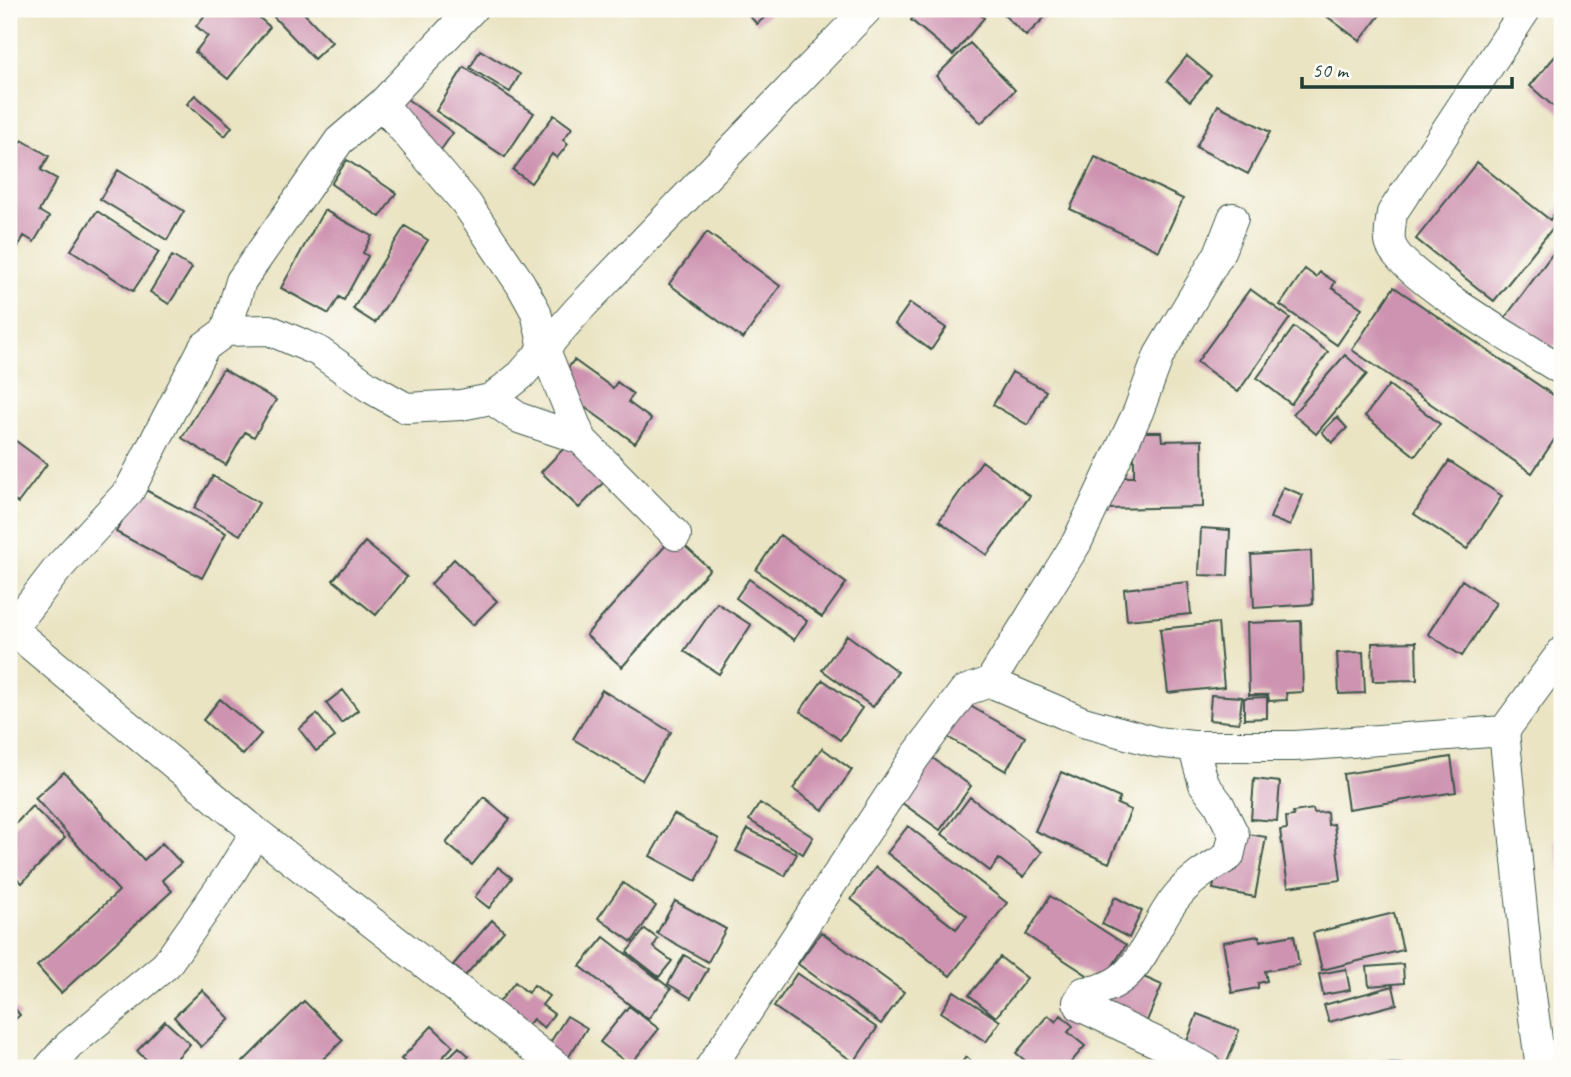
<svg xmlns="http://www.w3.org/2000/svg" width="1571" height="1077" viewBox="0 0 1571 1077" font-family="Caveat,sans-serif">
	<rect width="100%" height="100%" fill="#fdfcf7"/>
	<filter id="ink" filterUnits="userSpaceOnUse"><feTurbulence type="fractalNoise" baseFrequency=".0143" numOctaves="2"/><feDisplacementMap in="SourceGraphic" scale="14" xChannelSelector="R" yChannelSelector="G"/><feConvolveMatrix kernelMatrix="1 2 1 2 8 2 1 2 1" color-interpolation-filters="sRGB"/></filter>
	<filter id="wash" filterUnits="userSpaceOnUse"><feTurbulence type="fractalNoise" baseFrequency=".00686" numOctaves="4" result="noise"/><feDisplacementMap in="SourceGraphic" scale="28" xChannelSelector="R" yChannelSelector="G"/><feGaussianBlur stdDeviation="1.57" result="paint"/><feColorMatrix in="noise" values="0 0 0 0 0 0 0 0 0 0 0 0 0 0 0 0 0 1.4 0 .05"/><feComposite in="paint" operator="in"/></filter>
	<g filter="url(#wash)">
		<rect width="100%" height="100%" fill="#eae4c3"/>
		<g id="blocks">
			<path fill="#ce93b0" d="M210,9H249L270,27L228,79L195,52L208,36L196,26Z
				M275,9H300L332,42L314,59L270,13Z
				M743,9H774L757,24Z
				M920,9H973L984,18L953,55L911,20Z
				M998,9H1053L1026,36Z
				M1317,9H1391L1387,14L1383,11L1360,41Z
				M970,43L1015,90L981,123L936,76Z
				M1562,48V114L1530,86Z
				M480,50L520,74L510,92L470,68Z
				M1187,56L1211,76L1190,101L1167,81Z
				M464,67L534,113L505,157L436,111Z
				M195,95L232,127L225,136L187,104Z
				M403,96L453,133L430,165L380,127Z
				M1218,105L1270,132L1248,174L1196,147Z
				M554,115L572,128L563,140L568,144L557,158L552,154L531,183L513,170Z
				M22,140L49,156L41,170L57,179L39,211L49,217L34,242L24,236L9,263V149L15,153Z
				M1095,157L1183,199L1159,251L1070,209Z
				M347,160L396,193L380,217L331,184Z
				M1477,162L1550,220L1562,202V230L1555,225L1494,301L1416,239Z
				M118,170L184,211L167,240L100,199Z
				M324,210L372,236L363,253L368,256L344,300L339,297L329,314L281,288Z
				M97,211L159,252L133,291L71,250Z
				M405,226L428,240L375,323L353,309Z
				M707,232L780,286L743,339L669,284Z
				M1559,245L1562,247V336L1550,353L1504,319Z
				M172,256L192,268L169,304L150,292Z
				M1305,269L1316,277L1320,272L1335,282L1332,288L1362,308L1337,345L1280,305Z
				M1394,287L1562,401V428L1532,473L1352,350Z
				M1250,289L1290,318L1238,392L1197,362Z
				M910,303L946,328L931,350L895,324Z
				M1294,327L1328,352L1291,404L1257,378Z
				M1345,355L1367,374L1316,434L1293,414Z
				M574,360L613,388L617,382L633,394L628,402L651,419L635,443L555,386Z
				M223,369L276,400L254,437L245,432L226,465L182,438Z
				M1012,372L1046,391L1028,425L993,405Z
				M1389,385L1440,424L1415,456L1365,416Z
				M1337,417L1347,428L1332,443L1322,432Z
				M1134,432H1161L1162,441L1202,440L1203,507L1106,509L1105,477H1134Z
				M16,441L47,464L18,503L9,497V450Z
				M567,445L604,482L579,508L541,472Z
				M982,461L1030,496L987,555L939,521Z
				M1449,461L1502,496L1467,549L1414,514Z
				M213,476L259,503L240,535L194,508Z
				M140,487L226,533L202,578L116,532Z
				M1283,487L1303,495L1290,526L1270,518Z
				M1201,528L1230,530L1228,576L1199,575Z
				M780,535L846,583L822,617L756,570Z
				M674,536L710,569L622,667L586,635Z
				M365,542L407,577L376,615L333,580Z
				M1311,551L1313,604L1254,608L1251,555Z
				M454,559L497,601L473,625L431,584Z
				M749,579L807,621L794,640L736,598Z
				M1462,580L1496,603L1462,656L1428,634Z
				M1188,582L1191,614L1127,620L1124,589Z
				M717,603L751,625L719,674L684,651Z
				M1301,621L1303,692L1286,693L1287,700L1269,701L1268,695H1249L1247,623Z
				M1218,623L1224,687L1168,693L1160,629Z
				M847,635L898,672L873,707L822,670Z
				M1416,642L1417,680L1373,681L1372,643Z
				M1363,652L1365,693L1339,694L1337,653Z
				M823,680L862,708L840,740L800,711Z
				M343,690L358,710L341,723L326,703Z
				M602,690L671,732L642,780L573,739Z
				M1211,695L1242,697L1239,723L1209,720Z
				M1267,697V718L1244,719V698Z
				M220,699L261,734L243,755L203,720Z
				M963,702L1025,737L1006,771L944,735Z
				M317,714L335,737L316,751L299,729Z
				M822,748L852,770L823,810L793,789Z
				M923,751L971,786L940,830L891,795Z
				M1451,757L1456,792L1348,809L1343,774Z
				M64,772L144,860L162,843L181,863L162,880L172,891L61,993L37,966L119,891L35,798Z
				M1061,772L1120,798L1117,804L1131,810L1109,863L1035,831Z
				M1254,779L1280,782L1277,821L1251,819Z
				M484,797L510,819L472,865L446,843Z
				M970,797L1042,852L1023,877L999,859L990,871L942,834Z
				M760,803L813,837L803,854L749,820Z
				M32,806L65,838L22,883L9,871V831Z
				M1313,809L1314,813L1327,812L1328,825L1334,824L1341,880L1288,887L1280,830L1287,829L1286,817L1294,816L1293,812Z
				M674,814L719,839L696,881L650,856Z
				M908,826L1007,903L950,976L851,899L876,867L956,929L967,916L887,853Z
				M748,829L797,854L785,876L736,851Z
				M1224,830L1266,837L1255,897L1213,889Z
				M1562,839V872H1561L1555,841Z
				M498,867L512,878L489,908L475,897Z
				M623,883L656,906L632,942L598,918Z
				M1050,896L1126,945L1101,984L1026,935Z
				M1115,897L1142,911L1129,938L1102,924Z
				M675,901L726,929L708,962L657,933Z
				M1394,913L1403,950L1322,970L1313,933Z
				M492,920L504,931L465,976L453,965Z
				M645,929L658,939L653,947L672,961L659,977L627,952Z
				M821,932L904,992L881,1024L798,964Z
				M1294,935L1299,965L1265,971L1267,981L1258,983V988L1232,993L1223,942L1259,936L1260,941Z
				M604,937L671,989L648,1019L580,966Z
				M684,955L708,969L691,998L668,984Z
				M1000,957L1027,978L996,1017L969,995Z
				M1403,964L1404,983L1369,986L1367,967Z
				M1123,968L1162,985L1144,1028L1105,1011Z
				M1346,969L1350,990L1323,995L1319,974Z
				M797,973L877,1028L854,1062L774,1007Z
				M515,982L528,993L534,985L549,996L542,1005L554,1014L544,1028L533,1019L522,1032L497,1005Z
				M1393,986L1397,1004L1329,1022L1324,1005Z
				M202,990L230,1019L201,1047L174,1017Z
				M954,991L1000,1021L986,1042L941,1012Z
				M304,1001L343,1040L314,1068H237Z
				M9,1002L20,1015L9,1025Z
				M629,1006L659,1029L630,1065L600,1042Z
				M1197,1014L1239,1030L1225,1068H1217L1182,1055Z
				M1048,1015L1056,1022L1061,1015L1073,1026L1068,1032L1085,1046L1066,1068H1034L1016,1053Z
				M567,1016L587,1028L566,1061L546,1049Z
				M165,1021L190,1044L168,1068H155L137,1051Z
				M432,1026L453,1046L433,1068H411L401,1059Z
				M459,1047L469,1056L457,1068L447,1059Z
				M966,1057L981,1068H958Z
				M1352,1063L1413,1064L1420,1068H1352Z"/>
		</g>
	</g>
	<g filter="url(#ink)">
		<use href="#blocks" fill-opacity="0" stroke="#3d5649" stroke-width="2"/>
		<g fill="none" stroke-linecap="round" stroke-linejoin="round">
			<g stroke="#3d5649" stroke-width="32">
				<path id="street" d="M1526,9L1392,213C1391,222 1388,237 1391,245C1404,278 1527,348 1562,370
					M382,104L466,203L520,283L536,312L544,348L581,439L676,535
					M226,331L241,281L339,141L382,104L472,9
					M491,399L519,418L581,439
					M9,627L256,832L559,1068
					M11,629L59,567L129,491L204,347L226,331L269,330L318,351L369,387L406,408L461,405L491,399L521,375L578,310L867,9
					M990,682L1077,542L1138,412L1159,355L1219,254L1233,218
					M1504,731L1530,989L1541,1068
					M1193,746L1204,784L1219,804L1234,835L1229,856C1209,868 1189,880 1174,900C1146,937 1140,988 1084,992L1078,1002L1080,1006L1175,1051L1206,1068
					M49,1068L69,1045L166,965L230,874L256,832
					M710,1068L915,757L964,691L990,682L1083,722L1156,742L1193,746H1295L1504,731L1562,652"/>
			</g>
			<use href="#street" stroke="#fff" stroke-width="30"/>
		</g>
	</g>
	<rect width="1571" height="1077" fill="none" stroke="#fdfcf7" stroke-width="35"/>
	<path d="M1302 77v10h210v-10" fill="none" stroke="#1f3d34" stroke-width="3.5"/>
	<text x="1312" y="77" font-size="21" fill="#1f3d34" stroke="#fdfcf7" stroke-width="5" paint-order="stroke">50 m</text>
</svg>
